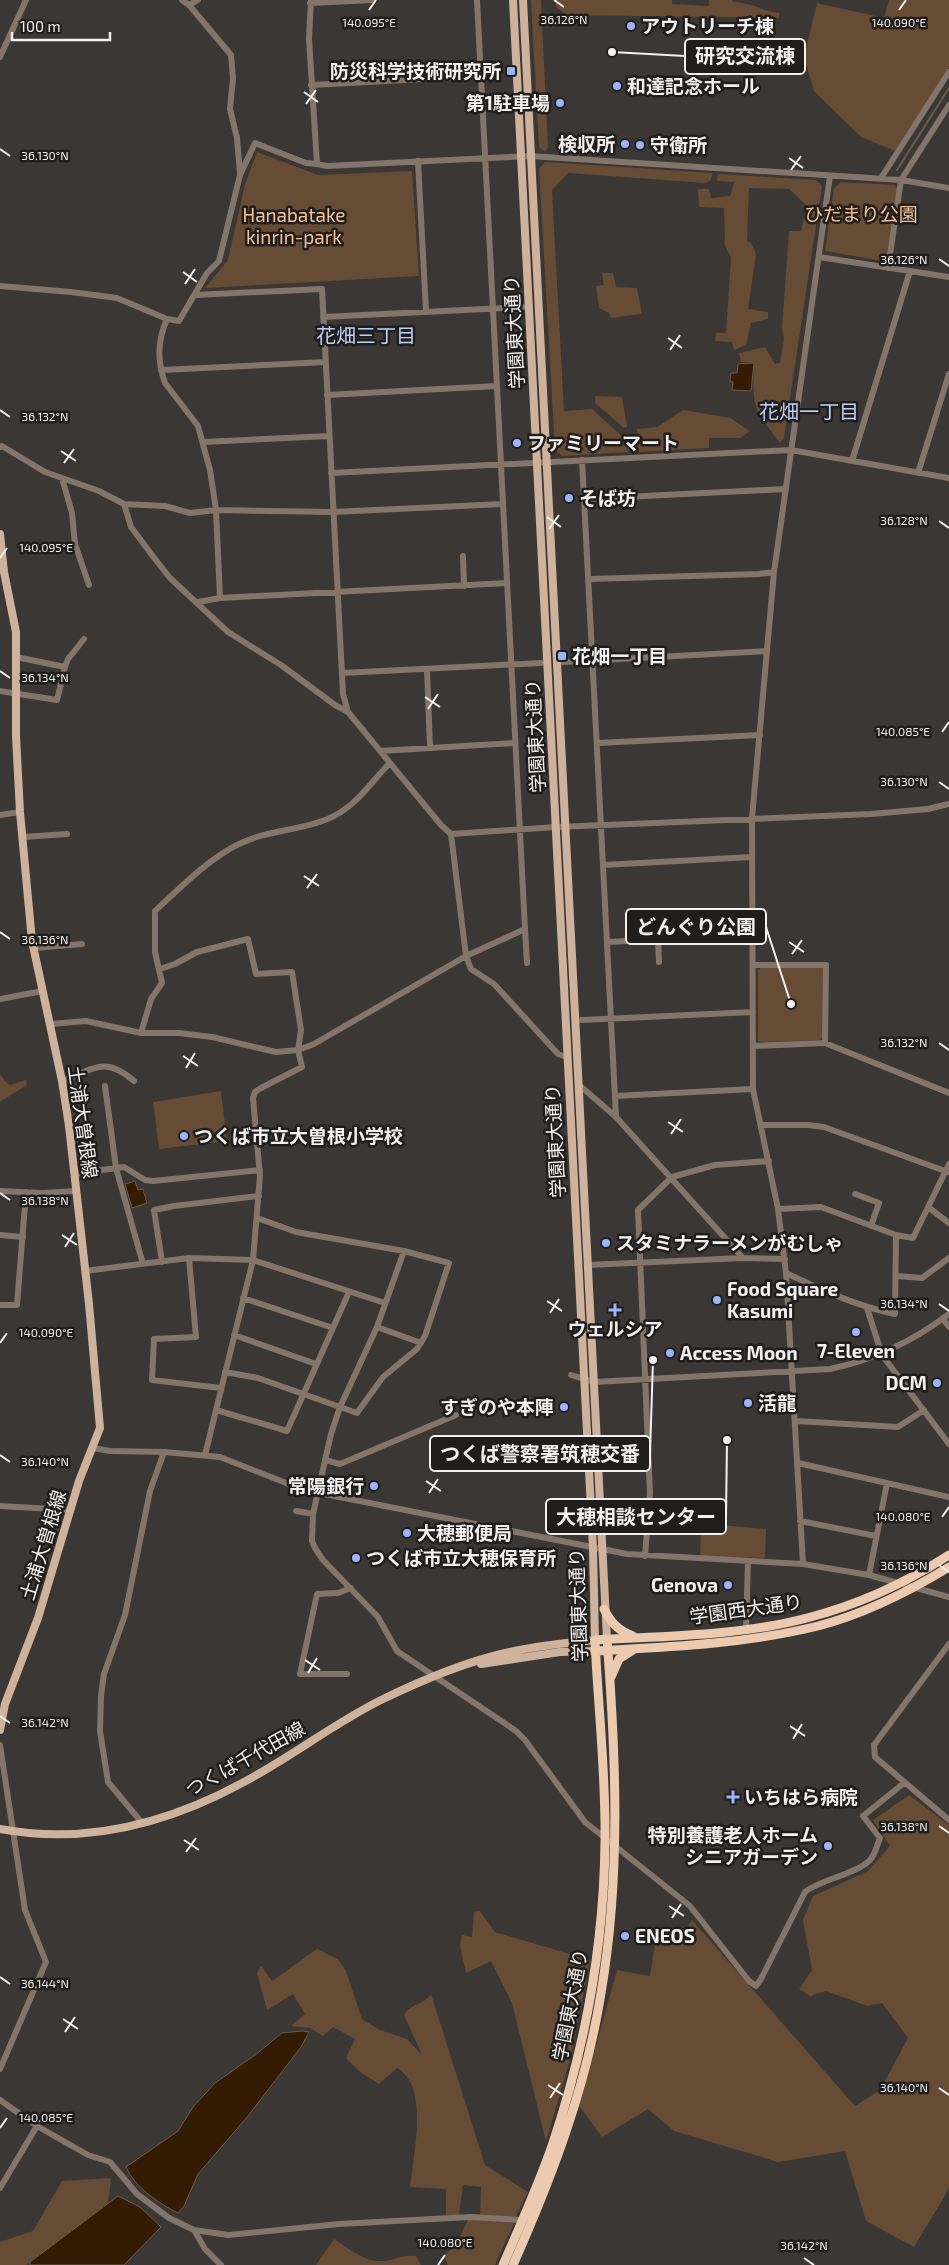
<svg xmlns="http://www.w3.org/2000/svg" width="949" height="2265" viewBox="0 0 949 2265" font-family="'Exo 2','Noto Sans JP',sans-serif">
	<rect width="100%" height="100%" fill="#3a3734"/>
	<path fill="#664b35" d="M531,0H541L548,147L545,152L539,147Z
		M555,0H672V4L709,6V0H732L733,2C750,2 763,11 779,13V18L566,15L556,7Z
		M889,0H949V67L895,151L861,137L814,91L804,57L817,3L884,18Z
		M257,152L318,175L412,171L419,276L205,288L228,260L245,184Z
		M545,162L713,173L710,181L705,183L568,173L552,190L564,411L592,409L628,442L629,452L562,456L555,450L539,169Z
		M718,174L816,180L822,186L784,438L780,443C753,407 752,408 754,363L741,362L739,353L765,347L775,364L780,363L784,339L782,328L789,231H801L807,206L789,189L749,188L747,241L751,243L756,254L748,309L768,312V319L751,323L746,345L734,350L732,342L715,341L716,333H726L731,257L725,246L724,208L699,207L698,189H709L711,198L730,196L734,182L717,181Z
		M841,182L895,185L897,189L886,259L882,261L825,251L834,188Z
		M602,273H613L616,287L637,288L642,314L611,318L609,313L599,308L596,286L604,285Z
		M595,396L622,397L627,427L624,428L595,403Z
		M683,410L730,418L750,431L740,438H709V448L639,452L637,429L657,427Z
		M822,967L824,969L823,1037L820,1040L760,1042L758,1041V970L761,968Z
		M0,1074L5,1081L10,1085L26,1080L27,1085L0,1102Z
		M221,1091L227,1141L159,1149L153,1102Z
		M706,1524L766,1529L765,1558L702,1556L700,1554L701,1528Z
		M909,1795L949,1825V2189L914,2247L866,2221L845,2151L778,2162L674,2131L648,2109L602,2137L579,2106L617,1970L650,1976L657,1931L678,1941L692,1920L855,2106L880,2090L908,2038L882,2003L867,2006L826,1991L810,1996L799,1989L812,1970L803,1920L813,1896L868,1871L890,1846L873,1820Z
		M480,1911L495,1932L590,1960L571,2056L546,2142L512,2003L491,1961L466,1973L460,1946L462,1935L472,1937L474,1912Z
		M317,1949L338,1959L346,1971L362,2019L380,2030L407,2039L422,2055L404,2015C411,2003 424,2005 431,1994L485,2165L528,2192L515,2218L480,2215L481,2187L463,2185L459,2215H446V2189L410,2187C413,2155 430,2087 397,2068L379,2084L360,2072L346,2058L355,2039L333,2027L323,2036L310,2028L291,2026L305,2014L293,1994L267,2010L257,1973L261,1966L272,1981Z
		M111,2178L108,2205L26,2265H0V2242L33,2231L62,2181Z
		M469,2218L515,2221L495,2265H448L444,2255L456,2245Z
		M334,2239C347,2247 364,2262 381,2261C394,2261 399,2254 416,2256L421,2265H316Z"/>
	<path fill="#341b04" stroke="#6d5b4a" d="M754,363L751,391L732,390L733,382L730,381L731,373H737L738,364Z
		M135,1181L138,1190L143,1189L147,1203L132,1208L125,1184Z
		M302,2031L309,2032L301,2047L248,2116L198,2174L184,2206L178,2213C158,2203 135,2187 126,2167L178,2131L193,2107L215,2083L255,2055L282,2033Z
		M118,2196L140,2207L161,2227L124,2265H30V2262Z"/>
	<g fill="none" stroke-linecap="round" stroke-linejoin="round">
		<path stroke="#6d5b4a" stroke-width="2" d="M897,170L949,88"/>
		<path stroke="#83756b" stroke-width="6" d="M182,0L189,5L231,55L233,78L230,109L237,138L240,174
			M311,0L309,39L317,164L327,166L530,156L901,180L949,188
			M310,3L373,0
			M189,5L198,0
			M0,57L26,0
			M311,85L481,76
			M418,161L426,311
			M881,178L949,72
			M819,257L949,277
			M888,268L901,180L949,105
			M0,286L71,292L117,298L167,319
			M195,295L322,289L343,694L348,712L441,825L451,834L466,956L471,969L494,984L558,1054L567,1057
			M323,317L523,307
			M161,370L326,362
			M327,395L497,386
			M203,442L329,436
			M0,447L2,446L45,472L99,491L124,504L165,506L190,513L216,510L333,512L503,504
			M582,460L616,1117
			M852,461L910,271
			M331,473L791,450L949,478
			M918,473L949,374
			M62,478L72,513L75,544L89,585
			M585,499L786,489
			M124,504L131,527L155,559L170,578L228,632L281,665L335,705L348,712
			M463,556L464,586
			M589,579L759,574L774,572
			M220,598L216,510L210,470L198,426L165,383C157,361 157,341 167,319L179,321L207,273L219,261L240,175L255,143L306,163L317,164
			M198,602L220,598L507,583
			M563,662L767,651
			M65,667L68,659L84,639
			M427,669L430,748
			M342,673L541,663
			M0,691L57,700L65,667L16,657
			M597,743L760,735
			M380,751L515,743
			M0,815L20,812
			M451,834L556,827L871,814L928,809L949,804
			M23,837L67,834
			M603,865L752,857
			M525,929L527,963
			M658,939L659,962
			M607,942L752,935
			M34,948L82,944
			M753,965H826L825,1043
			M160,969L175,964L197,952L248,939L256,974L292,972L301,1030L298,1050L302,1067L261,1088L255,1092L253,1098L260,1176L253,1260L205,1455
			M0,999L43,991
			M582,1020L753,1012
			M51,1024L86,1021L141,1033H179L212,1037L276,1052L298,1050L314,1044L466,956L525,929L477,0
			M141,1033L151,999L162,983L155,952V911C180,888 208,859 239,844C271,828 311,831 341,812C361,799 374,779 390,763
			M753,1046L825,1043L949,1093
			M62,1081C93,1070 104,1055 134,1081
			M578,1084L616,1117L743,1258
			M105,1086L116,1168L143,1264
			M615,1096L753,1089
			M761,1125H808L824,1127L948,1172
			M74,1174L124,1167L145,1180L153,1181L260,1170
			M0,1191L43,1193L76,1191
			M855,1194L879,1203L871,1226
			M928,1207L949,1223
			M778,1209L821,1207L896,1235L913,1238L949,1164
			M0,1235L23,1237
			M404,1251L377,1327L340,1407L331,1434L313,1514L312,1541L315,1548L323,1560L378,1617L397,1651L516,1731L525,1740L585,1822L690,1906L749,1981L756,1986L761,1979L805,1892C819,1880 857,1874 870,1860C875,1855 877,1845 880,1838L863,1816L904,1783
			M189,1258L196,1337L154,1339L152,1380L221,1388
			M162,1262L154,1210L174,1206L259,1196
			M588,1265L743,1258L785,1259
			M85,1271L189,1258L253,1260L385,1303
			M786,1273C822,1290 856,1306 895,1314L896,1235
			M897,1276L922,1278L949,1258
			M243,1298L333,1328
			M0,1305H17L26,1192
			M867,1308L882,1355L949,1444
			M943,1319L949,1327
			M377,1327L421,1343
			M234,1335L316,1364
			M225,1372L258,1378L357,1413L383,1377L417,1349L425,1336L449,1263L404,1251L296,1232L257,1218
			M571,1375L594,1382L830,1369C875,1360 912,1342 949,1314
			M216,1410L287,1431L349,1292
			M796,1421L898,1427L924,1410
			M93,1448L110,1451L164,1452L220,1457L304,1490L627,1554L803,1564L869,1575L949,1597
			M325,1460L340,1464L456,1415
			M798,1463L949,1497
			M0,1506L71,1510
			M296,1511L313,1514
			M800,1521L876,1536
			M645,1556L650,1493L638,1210L672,1177L715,1165L769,1161
			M803,1564L786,1273L778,1209L753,1089L752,818L774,572L830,176
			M869,1575L887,1483
			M746,1629L748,1561
			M949,1644L874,1745L875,1757L949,1820
			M347,1674H300L317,1594L338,1593L351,1588
			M0,1745L25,1910L46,1962L0,2069
			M143,1824L108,1782L100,1731L101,1696L104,1674L125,1615L150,1491L164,1452
			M0,2100L37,2126L88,2155L110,2162L137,2194L169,2218L194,2230L228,2235L339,2224L470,2217L522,2220
			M0,2188L37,2126
			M194,2230L205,2249L221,2265"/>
		<path stroke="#cfb29c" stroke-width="8" d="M523,0L607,1639
			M0,534L4,572L16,632V736L20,812L32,941L62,1081L69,1126L89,1304L100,1428L79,1481L38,1618L5,1704L0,1730
			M481,1664L560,1652L595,1651
			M0,1829C85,1845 169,1823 244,1782C291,1757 333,1724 381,1700C420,1681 462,1663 505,1653C534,1646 564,1643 595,1640L593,1548L513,0"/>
		<path stroke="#eccab0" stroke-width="9" d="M604,1609C611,1623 619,1631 633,1636
			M595,1651C669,1647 745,1644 818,1626C864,1614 908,1592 949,1567
			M611,1677L619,1659L633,1650
			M503,2265C520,2226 538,2186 552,2146C585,2048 604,1944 605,1841C606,1773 598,1707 595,1640C664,1636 739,1636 807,1618C858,1605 904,1584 949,1555
			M513,2265C552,2177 586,2088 601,1993C621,1876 616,1757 607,1639"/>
	</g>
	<path fill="none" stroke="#f3f0ef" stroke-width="2" d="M554,0L564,7M369,10L376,0M899,10L906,0M304,92L318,102M306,104L316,90M0,149L10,156M789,158L803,168M791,170L801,156M939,259L949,266M183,272L197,282M185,284L195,269M668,338L682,348M670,350L680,335M0,410L10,417M61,451L76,461M64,463L74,449M547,517L561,527M939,521L949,528M549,529L559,515M0,558L7,548M0,671L10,678M425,697L440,707M428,709L438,694M942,732L949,722M939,782L949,789M304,876L319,886M307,888L317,874M0,932L10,939M789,942L804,952M792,954L802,940M939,1043L949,1050M183,1056L198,1066M186,1068L195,1053M668,1122L683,1132M671,1134L681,1119M0,1193L10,1200M62,1235L77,1245M65,1247L74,1233M547,1301L562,1311M939,1304L949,1311M550,1313L559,1299M0,1343L7,1333M0,1455L10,1462M426,1481L441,1491M429,1493L438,1479M942,1517L949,1507M939,1565L949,1572M305,1660L320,1670M308,1673L317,1658M0,1716L10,1723M790,1726L805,1736M793,1739L802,1724M939,1826L949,1833M184,1840L199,1850M186,1852L196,1838M669,1906L684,1916M672,1918L681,1904M0,1977L10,1984M63,2019L78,2029M65,2032L75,2017M548,2085L563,2095M939,2088L949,2095M550,2098L560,2083M0,2128L7,2118M804,2258L814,2265M438,2265L445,2255"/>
	<g fill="#9cb4fd" stroke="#201e1d" stroke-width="2">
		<circle cx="631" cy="26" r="5"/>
		<rect x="506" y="66" width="10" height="10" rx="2.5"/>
		<circle cx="617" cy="86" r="5"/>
		<circle cx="560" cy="103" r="5"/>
		<circle cx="625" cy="144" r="5"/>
		<circle cx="640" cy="145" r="5"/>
		<circle cx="517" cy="443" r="5"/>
		<circle cx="569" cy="498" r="5"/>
		<rect x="557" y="651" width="10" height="10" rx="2.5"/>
		<circle cx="184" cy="1136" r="5"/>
		<circle cx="606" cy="1243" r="5"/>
		<circle cx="717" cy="1300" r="5"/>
		<path d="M612.5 1302.5h5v5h5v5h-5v5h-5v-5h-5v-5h5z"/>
		<circle cx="856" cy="1332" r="5"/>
		<circle cx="670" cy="1353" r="5"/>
		<circle cx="937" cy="1383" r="5"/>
		<circle cx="748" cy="1403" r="5"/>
		<circle cx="564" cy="1407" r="5"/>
		<circle cx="374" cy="1486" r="5"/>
		<circle cx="407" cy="1533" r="5"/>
		<circle cx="356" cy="1558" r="5"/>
		<circle cx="728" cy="1585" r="5"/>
		<path d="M730.5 1789.5h5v5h5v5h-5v5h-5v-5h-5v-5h5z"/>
		<circle cx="828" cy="1846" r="5"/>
		<circle cx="625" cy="1936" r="5"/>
	</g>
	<g text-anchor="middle" stroke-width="5" stroke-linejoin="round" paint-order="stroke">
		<g font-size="19" font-weight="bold" fill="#f3f0ef" stroke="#201e1d" text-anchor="start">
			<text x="641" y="33">アウトリーチ棟</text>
			<text x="501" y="78" text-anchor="end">防災科学技術研究所</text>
			<text x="627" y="93">和達記念ホール</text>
			<text x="550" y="110" text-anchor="end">第1駐車場</text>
			<text x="615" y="151" text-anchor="end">検収所</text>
			<text x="650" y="152">守衛所</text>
			<text x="527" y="450">ファミリーマート</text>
			<text x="579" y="505">そば坊</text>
			<text x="572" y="663">花畑一丁目</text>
			<text x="194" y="1143">つくば市立大曽根小学校</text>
			<text x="616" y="1250">スタミナラーメンがむしゃ</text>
			<text x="727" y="1296">Food Square<tspan x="727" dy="22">Kasumi</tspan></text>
			<text x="615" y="1336" text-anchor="middle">ウェルシア</text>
			<text x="856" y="1358" text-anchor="middle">7-Eleven</text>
			<text x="680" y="1360">Access Moon</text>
			<text x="927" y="1390" text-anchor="end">DCM</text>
			<text x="758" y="1410">活龍</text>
			<text x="554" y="1414" text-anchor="end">すぎのや本陣</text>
			<text x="364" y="1493" text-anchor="end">常陽銀行</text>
			<text x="417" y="1540">大穂郵便局</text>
			<text x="366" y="1565">つくば市立大穂保育所</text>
			<text x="718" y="1592" text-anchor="end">Genova</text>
			<text x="744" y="1804">いちはら病院</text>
			<text x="818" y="1842" text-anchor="end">特別養護老人ホーム<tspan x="818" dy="22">シニアガーデン</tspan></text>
			<text x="635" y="1943">ENEOS</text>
		</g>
		<g font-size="19" fill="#f7c298" stroke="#201e1d">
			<text x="861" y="221">ひだまり公園</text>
			<text x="294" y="222">Hanabatake<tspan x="294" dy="22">kinrin-park</tspan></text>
		</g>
		<g font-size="19" fill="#f3f0ef" stroke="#201e1d">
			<text transform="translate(514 332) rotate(-93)" y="7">学園東大通り</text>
			<text transform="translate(535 736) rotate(-93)" y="7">学園東大通り</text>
			<text transform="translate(83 1122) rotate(82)" y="7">土浦大曽根線</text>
			<text transform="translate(555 1141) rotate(-93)" y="7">学園東大通り</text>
			<text transform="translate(43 1545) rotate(-73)" y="7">土浦大曽根線</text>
			<text transform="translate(578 1605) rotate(-92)" y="7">学園東大通り</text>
			<text transform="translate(746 1609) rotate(-8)" y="7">学園西大通り</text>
			<text transform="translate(245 1759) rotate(-29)" y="7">つくば千代田線</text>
			<text transform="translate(570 2005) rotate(-79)" y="7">学園東大通り</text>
		</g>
		<g font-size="20" fill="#c0cff8" stroke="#201e1d">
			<text x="366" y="343">花畑三丁目</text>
			<text x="809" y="419">花畑一丁目</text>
		</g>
	</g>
	<g font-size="12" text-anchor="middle" fill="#f3f0ef" stroke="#201e1d" stroke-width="5" stroke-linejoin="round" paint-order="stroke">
		<text x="564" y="24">36.126°N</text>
		<text x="369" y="27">140.095°E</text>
		<text x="899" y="27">140.090°E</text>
		<text x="45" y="160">36.130°N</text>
		<text x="904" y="264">36.126°N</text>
		<text x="45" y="421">36.132°N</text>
		<text x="904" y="525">36.128°N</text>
		<text x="46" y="552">140.095°E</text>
		<text x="45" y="682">36.134°N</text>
		<text x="903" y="736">140.085°E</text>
		<text x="904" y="786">36.130°N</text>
		<text x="45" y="944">36.136°N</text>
		<text x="904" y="1047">36.132°N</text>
		<text x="45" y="1205">36.138°N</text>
		<text x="904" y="1308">36.134°N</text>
		<text x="46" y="1337">140.090°E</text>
		<text x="45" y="1466">36.140°N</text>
		<text x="903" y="1521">140.080°E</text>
		<text x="904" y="1570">36.136°N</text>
		<text x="45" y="1727">36.142°N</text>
		<text x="904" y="1831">36.138°N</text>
		<text x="45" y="1988">36.144°N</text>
		<text x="904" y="2092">36.140°N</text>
		<text x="46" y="2122">140.085°E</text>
		<text x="445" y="2247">140.080°E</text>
		<text x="804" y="2250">36.142°N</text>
	</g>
	<path fill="none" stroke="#f3f0ef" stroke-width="2" d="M612 52L685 56M791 1004L766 927M653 1360L650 1454M727 1440L726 1517"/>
	<g fill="#f3f0ef" stroke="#201e1d" stroke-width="2">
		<circle cx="612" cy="52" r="5"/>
		<circle cx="791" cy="1004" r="5"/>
		<circle cx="653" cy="1360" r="5"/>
		<circle cx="727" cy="1440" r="5"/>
	</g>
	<g fill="#201e1d" stroke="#f3f0ef" stroke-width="2">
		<rect x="685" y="39" width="120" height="35" rx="5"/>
		<rect x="626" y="909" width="140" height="35" rx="5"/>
		<rect x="430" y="1436" width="220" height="35" rx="5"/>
		<rect x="546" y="1499" width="180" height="35" rx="5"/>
	</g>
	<g font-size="20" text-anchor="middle" font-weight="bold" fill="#f3f0ef">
		<text x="745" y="63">研究交流棟</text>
		<text x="696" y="934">どんぐり公園</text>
		<text x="540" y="1461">つくば警察署筑穂交番</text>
		<text x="636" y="1524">大穂相談センター</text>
	</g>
	<path d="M12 32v8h98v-8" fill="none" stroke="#f3f0ef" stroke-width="2.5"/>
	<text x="20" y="32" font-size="15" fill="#f3f0ef" stroke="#201e1d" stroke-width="4" paint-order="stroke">100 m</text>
</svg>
